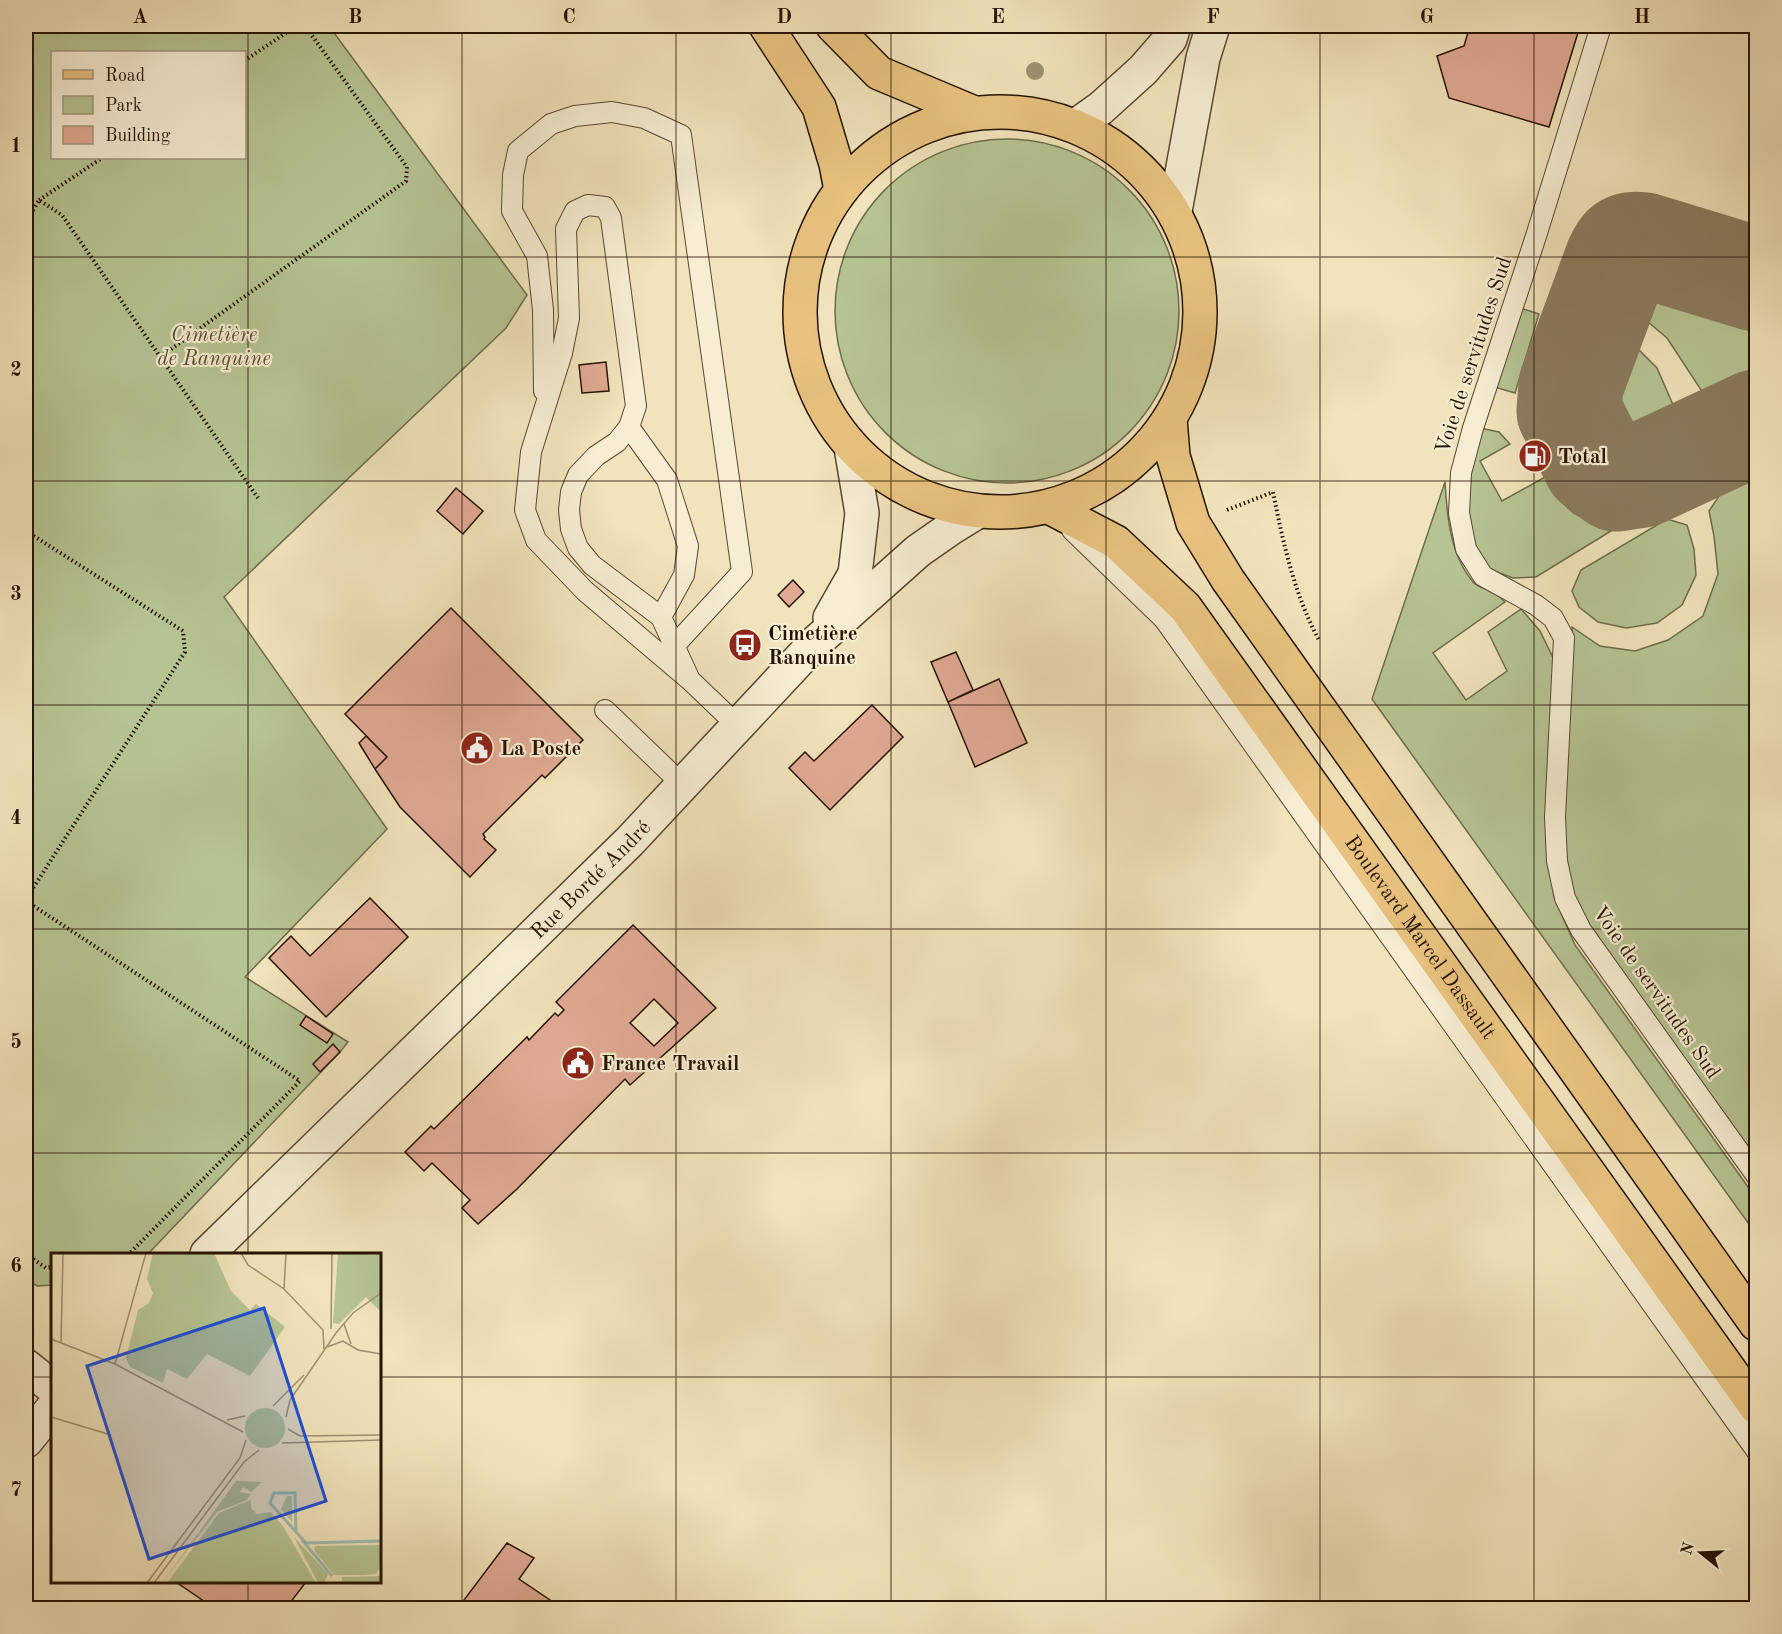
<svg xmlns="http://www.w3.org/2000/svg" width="1782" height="1634" viewBox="0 0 1782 1634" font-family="'Old Standard TT',serif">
	<rect width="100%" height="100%" fill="#f1e3bb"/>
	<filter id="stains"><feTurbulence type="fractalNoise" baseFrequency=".00333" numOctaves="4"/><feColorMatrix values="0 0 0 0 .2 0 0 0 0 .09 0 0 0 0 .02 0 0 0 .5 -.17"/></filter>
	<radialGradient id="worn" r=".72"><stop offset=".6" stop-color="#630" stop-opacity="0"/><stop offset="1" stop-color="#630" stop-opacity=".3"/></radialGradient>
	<path fill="#b6c493" stroke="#6e6c4a" stroke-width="1.5" fill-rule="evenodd" d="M26,26H329L527,295L506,328L224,597L387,829L245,977L348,1042L340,1052L148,1254H52V1285L37,1286L26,1279ZM52,52H244V158H52Z
		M835 311a172 172 0 1 1 344 0a172 172 0 1 1-344 0Z
		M1647,268L1756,304V386L1722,402L1705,396L1667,338L1635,311Z
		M1523,309L1539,314L1515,393L1491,386L1512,321Z
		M1621,344L1638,349L1657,368L1680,421L1642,439L1633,428L1612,388Z
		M1480,428L1499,432L1510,444L1480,461L1502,501L1547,476C1554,486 1560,499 1568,508C1586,527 1615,519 1637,515L1536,577L1513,578L1489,569L1473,542L1467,511V479Z
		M1756,476V1165L1587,929L1567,876L1563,804L1572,627L1600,646L1635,651L1668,640L1703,616L1718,574L1714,536L1709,511L1723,490Z
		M1445,482C1447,516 1450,556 1474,583C1479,588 1488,589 1495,593C1499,595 1502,599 1505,602L1433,653L1466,700L1507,671L1488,632L1521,609L1540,631L1555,662L1546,836L1554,897L1575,945L1756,1198V1234L1372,699Z
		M1667,519L1687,525L1694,549L1696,575L1682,605L1657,623L1626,628L1598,622L1579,607L1572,591L1581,570Z"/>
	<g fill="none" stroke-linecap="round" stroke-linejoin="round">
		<path stroke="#8b7b5e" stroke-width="105" d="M1756,279L1644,245C1627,243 1624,245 1617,260L1571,385L1569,411L1595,463L1616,479L1642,475L1756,422"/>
	</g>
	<path fill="#e0a993" stroke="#251300" stroke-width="1.5" fill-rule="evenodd" d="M1470,26H1580L1549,127L1449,98L1437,56L1464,46Z
		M606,362L609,391L582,393L579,365Z
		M456,488L483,511L463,534L437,511Z
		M793,580L804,592L789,607L778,595Z
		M451,608L583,740L545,778L542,775L483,834L485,837L484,839L496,850L470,877L400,807L375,769L387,757L345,714Z
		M956,652L973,690L948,702L931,662Z
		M999,679L1027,743L975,767L948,702Z
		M872,705L903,737L830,810L789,768L805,752L814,761Z
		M366,736L387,757L375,769L359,743Z
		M370,898L408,937L326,1017L269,958L291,936L310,956Z
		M633,925L716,1008L630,1085L625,1079L517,1189L478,1224L462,1208L470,1200L432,1163L424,1171L405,1152L431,1126L434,1129L527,1037L529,1040L555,1013L558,1016L564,1010L556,1002ZM654,999L678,1023L654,1046L630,1023Z
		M306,1016L333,1034L327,1043L300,1025Z
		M333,1044L340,1052L320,1072L313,1064Z
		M507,1543L534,1558L519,1579L550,1600L544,1608H458Z
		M176,1582H306L286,1608H214Z
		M598,1601L609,1608H592Z"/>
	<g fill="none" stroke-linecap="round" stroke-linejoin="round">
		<g stroke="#58472f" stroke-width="22">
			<path id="service" d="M1601,26L1537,233L1473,428L1461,473L1459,513L1466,549L1483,576L1536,605L1553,618L1564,638L1555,817L1557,861L1565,898L1581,930L1756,1175
				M544,391L543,310L537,256L512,211L513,175L518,151L551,124L575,116L612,112L644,118L681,135L742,572L674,646
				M629,427L667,480L688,546L684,575L661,617
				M1072,530L1164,619L1756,1450
				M690,680L661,617L592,565L578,548L571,529L569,510L571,492L578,475L596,456L617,442L629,427L636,406L611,218L605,207L588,205L575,211L566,229L569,318L562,353L531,452L525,510L536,540L585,591L690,680L738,726
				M605,710L683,785"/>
		</g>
		<g stroke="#58472f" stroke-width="36">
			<g id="minor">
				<path d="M1077,125L1101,108L1143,70L1170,39L1174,26"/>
				<path d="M1175,211L1203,58L1213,26"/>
				<path d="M830,618L855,574L862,513L851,447"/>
				<path id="s1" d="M207,1254L630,841L815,643L918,551L951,528L977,512"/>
				<path d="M26,1366L52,1387"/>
				<path d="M26,1441L52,1409"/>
			</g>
		</g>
		<g stroke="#251300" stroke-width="36">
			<g id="primary">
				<path d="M766,26L819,107L836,164L841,190"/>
				<path d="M833,26L879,73L972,112"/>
				<circle cx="1000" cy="312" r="200"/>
				<path d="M1170,419L1173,456L1193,523L1228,580L1756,1324"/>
				<path id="s2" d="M1049,507L1116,542L1185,607L1756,1407"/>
			</g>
		</g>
		<path stroke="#251300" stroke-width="4" stroke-dasharray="1.5 3" stroke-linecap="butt" d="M244,61L296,26
			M39,200L102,158
			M26,222L39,200L62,215L258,498
			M160,357L406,181L407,167L305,26
			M1227,510L1273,492C1283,542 1294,594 1319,640
			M26,531L183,631L185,652L26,899
			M26,901L300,1081L129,1254
			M26,1254L46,1268L52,1267"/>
		<use href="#service" stroke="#f6edd3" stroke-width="20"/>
		<use href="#minor" stroke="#f6edd3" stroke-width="33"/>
		<use href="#primary" stroke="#e8c27e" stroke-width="33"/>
	</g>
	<circle fill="#9d9370" cx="1035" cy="71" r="9"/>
	<path fill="none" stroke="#251300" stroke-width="1.5" stroke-opacity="0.55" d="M248,26V1254M462,26V1608M676,26V1608M891,26V1608M1106,26V1608M1320,26V1608M1534,26V1608M26,257H1756M26,481H1756M26,705H1756M26,929H1756M26,1153H1756M26,1377H52M380,1377H1756M248,1582V1608"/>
	<defs>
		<g id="fuel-disc" transform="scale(1.725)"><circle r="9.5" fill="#8f2418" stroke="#f6edd3"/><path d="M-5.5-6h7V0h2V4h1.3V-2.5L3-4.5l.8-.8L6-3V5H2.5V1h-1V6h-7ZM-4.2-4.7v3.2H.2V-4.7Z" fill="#fff"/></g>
		<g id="bus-disc" transform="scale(1.725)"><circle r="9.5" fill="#8f2418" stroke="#f6edd3"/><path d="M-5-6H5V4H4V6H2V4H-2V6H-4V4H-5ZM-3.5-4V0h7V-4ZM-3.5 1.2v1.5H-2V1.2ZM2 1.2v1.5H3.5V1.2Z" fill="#fff"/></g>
		<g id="civic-disc" transform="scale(1.725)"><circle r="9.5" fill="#8f2418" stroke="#f6edd3"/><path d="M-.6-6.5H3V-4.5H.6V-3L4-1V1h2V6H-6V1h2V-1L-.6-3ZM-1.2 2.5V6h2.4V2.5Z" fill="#fff"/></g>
	</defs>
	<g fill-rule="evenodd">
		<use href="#fuel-disc" x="1535" y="456"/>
		<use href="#bus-disc" x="745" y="645"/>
		<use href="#civic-disc" x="477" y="748"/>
		<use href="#civic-disc" x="578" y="1063"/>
	</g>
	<g text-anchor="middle" stroke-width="4.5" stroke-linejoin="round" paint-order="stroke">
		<g font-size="21" font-style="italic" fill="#585133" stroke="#f6edd3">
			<text x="214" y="341">Cimetière<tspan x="214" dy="24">de Ranquine</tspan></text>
		</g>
		<g font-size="21" fill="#251300" stroke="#f6edd3">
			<text transform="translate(1473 355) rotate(-72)" y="7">Voie de servitudes Sud</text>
			<text dy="7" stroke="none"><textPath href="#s1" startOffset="536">Rue Bordé André</textPath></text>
			<text dy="7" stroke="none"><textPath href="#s2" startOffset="576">Boulevard Marcel Dassault</textPath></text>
			<text transform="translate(1657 992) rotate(55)" y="7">Voie de servitudes Sud</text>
		</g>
		<g font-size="21" font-weight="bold" fill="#251300" stroke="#f6edd3" text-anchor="start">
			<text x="1558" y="463">Total</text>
			<text x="768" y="640">Cimetière<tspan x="768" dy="24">Ranquine</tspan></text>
			<text x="500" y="755">La Poste</text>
			<text x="601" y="1070">France Travail</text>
		</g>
	</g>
	<g transform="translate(51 1253)">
		<rect width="330" height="330" fill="#f1e3bb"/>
		<path d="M102,0H163L180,38L199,57L205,51L234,74L199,123L156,101L136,126L116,116L112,130L79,114L75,105L87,57L98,50L102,40L96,26ZM287,0H330V59L315,44L288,71L282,70ZM194 175a20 20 0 1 1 40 0a20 20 0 1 1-40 0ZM185,228L211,229L200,239L192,234L189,239L200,241L196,247L166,259L111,330ZM236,243H241V269L230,256ZM200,247V255L206,261L220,259L232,273L265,330H116L168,260ZM243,284L277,321L273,330H267ZM330,292V311L325,321L313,322H283L263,297L264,293ZM330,323V330H291V324Z" fill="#b6c493"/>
		<path fill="none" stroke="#9bbeb2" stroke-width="3" d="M245,278L244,240H223L219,250L255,290L330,288M251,287L281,323"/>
		<path fill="none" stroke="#9f9070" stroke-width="1.5" d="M190,0L197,12L233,36L272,77L273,96M233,36L235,0M293,71L300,91M280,76L281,0M0,86L64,111L192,179M10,90L12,0M276,94L292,88L307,97L330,101M64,111L95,0M222,153L253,122M0,164L60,182M235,164L239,147L285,80L302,60L330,40M176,167L194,163M237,176L249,183L330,182M231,190L330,187M96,330L189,205L195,187M103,330L193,209L208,197"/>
		<path fill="#1d4ed8" fill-opacity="0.15" stroke="#1d4ed8" stroke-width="3" d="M213,55L275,248L98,306L36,113Z"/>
		<rect width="330" height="330" fill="none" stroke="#251300" stroke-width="3"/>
	</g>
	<rect width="1782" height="1634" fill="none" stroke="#f1e3bb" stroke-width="66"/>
	<rect x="51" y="51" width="195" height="108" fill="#f6edd3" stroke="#a2967f" stroke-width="1.5"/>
	<rect x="63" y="70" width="30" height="9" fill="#e8c27e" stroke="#a2967f" stroke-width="1.5"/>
	<text x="105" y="81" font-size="18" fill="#251300">Road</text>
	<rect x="63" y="96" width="30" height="18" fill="#b6c493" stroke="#a2967f" stroke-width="1.5"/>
	<text x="105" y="111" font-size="18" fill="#251300">Park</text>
	<rect x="63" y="126" width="30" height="18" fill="#e0a993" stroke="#a2967f" stroke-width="1.5"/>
	<text x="105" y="141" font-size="18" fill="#251300">Building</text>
	<g transform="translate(1701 1553) rotate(288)" stroke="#f6edd3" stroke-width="4.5" paint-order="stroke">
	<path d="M0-4.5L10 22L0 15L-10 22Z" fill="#251300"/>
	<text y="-9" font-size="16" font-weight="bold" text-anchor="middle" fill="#251300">N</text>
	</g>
	<rect x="33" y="33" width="1716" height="1568" fill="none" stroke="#251300" stroke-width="2"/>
	<g font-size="20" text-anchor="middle" font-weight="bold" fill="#251300">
		<text x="140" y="23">A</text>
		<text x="355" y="23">B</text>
		<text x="569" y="23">C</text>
		<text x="784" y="23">D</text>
		<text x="998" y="23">E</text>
		<text x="1213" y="23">F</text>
		<text x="1427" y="23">G</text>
		<text x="1642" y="23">H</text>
		<text x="16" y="152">1</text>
		<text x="16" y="376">2</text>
		<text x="16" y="600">3</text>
		<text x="16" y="824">4</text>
		<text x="16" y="1048">5</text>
		<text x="16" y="1272">6</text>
		<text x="16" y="1496">7</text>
	</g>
	<rect width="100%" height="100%" filter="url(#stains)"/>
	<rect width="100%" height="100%" fill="url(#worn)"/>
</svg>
